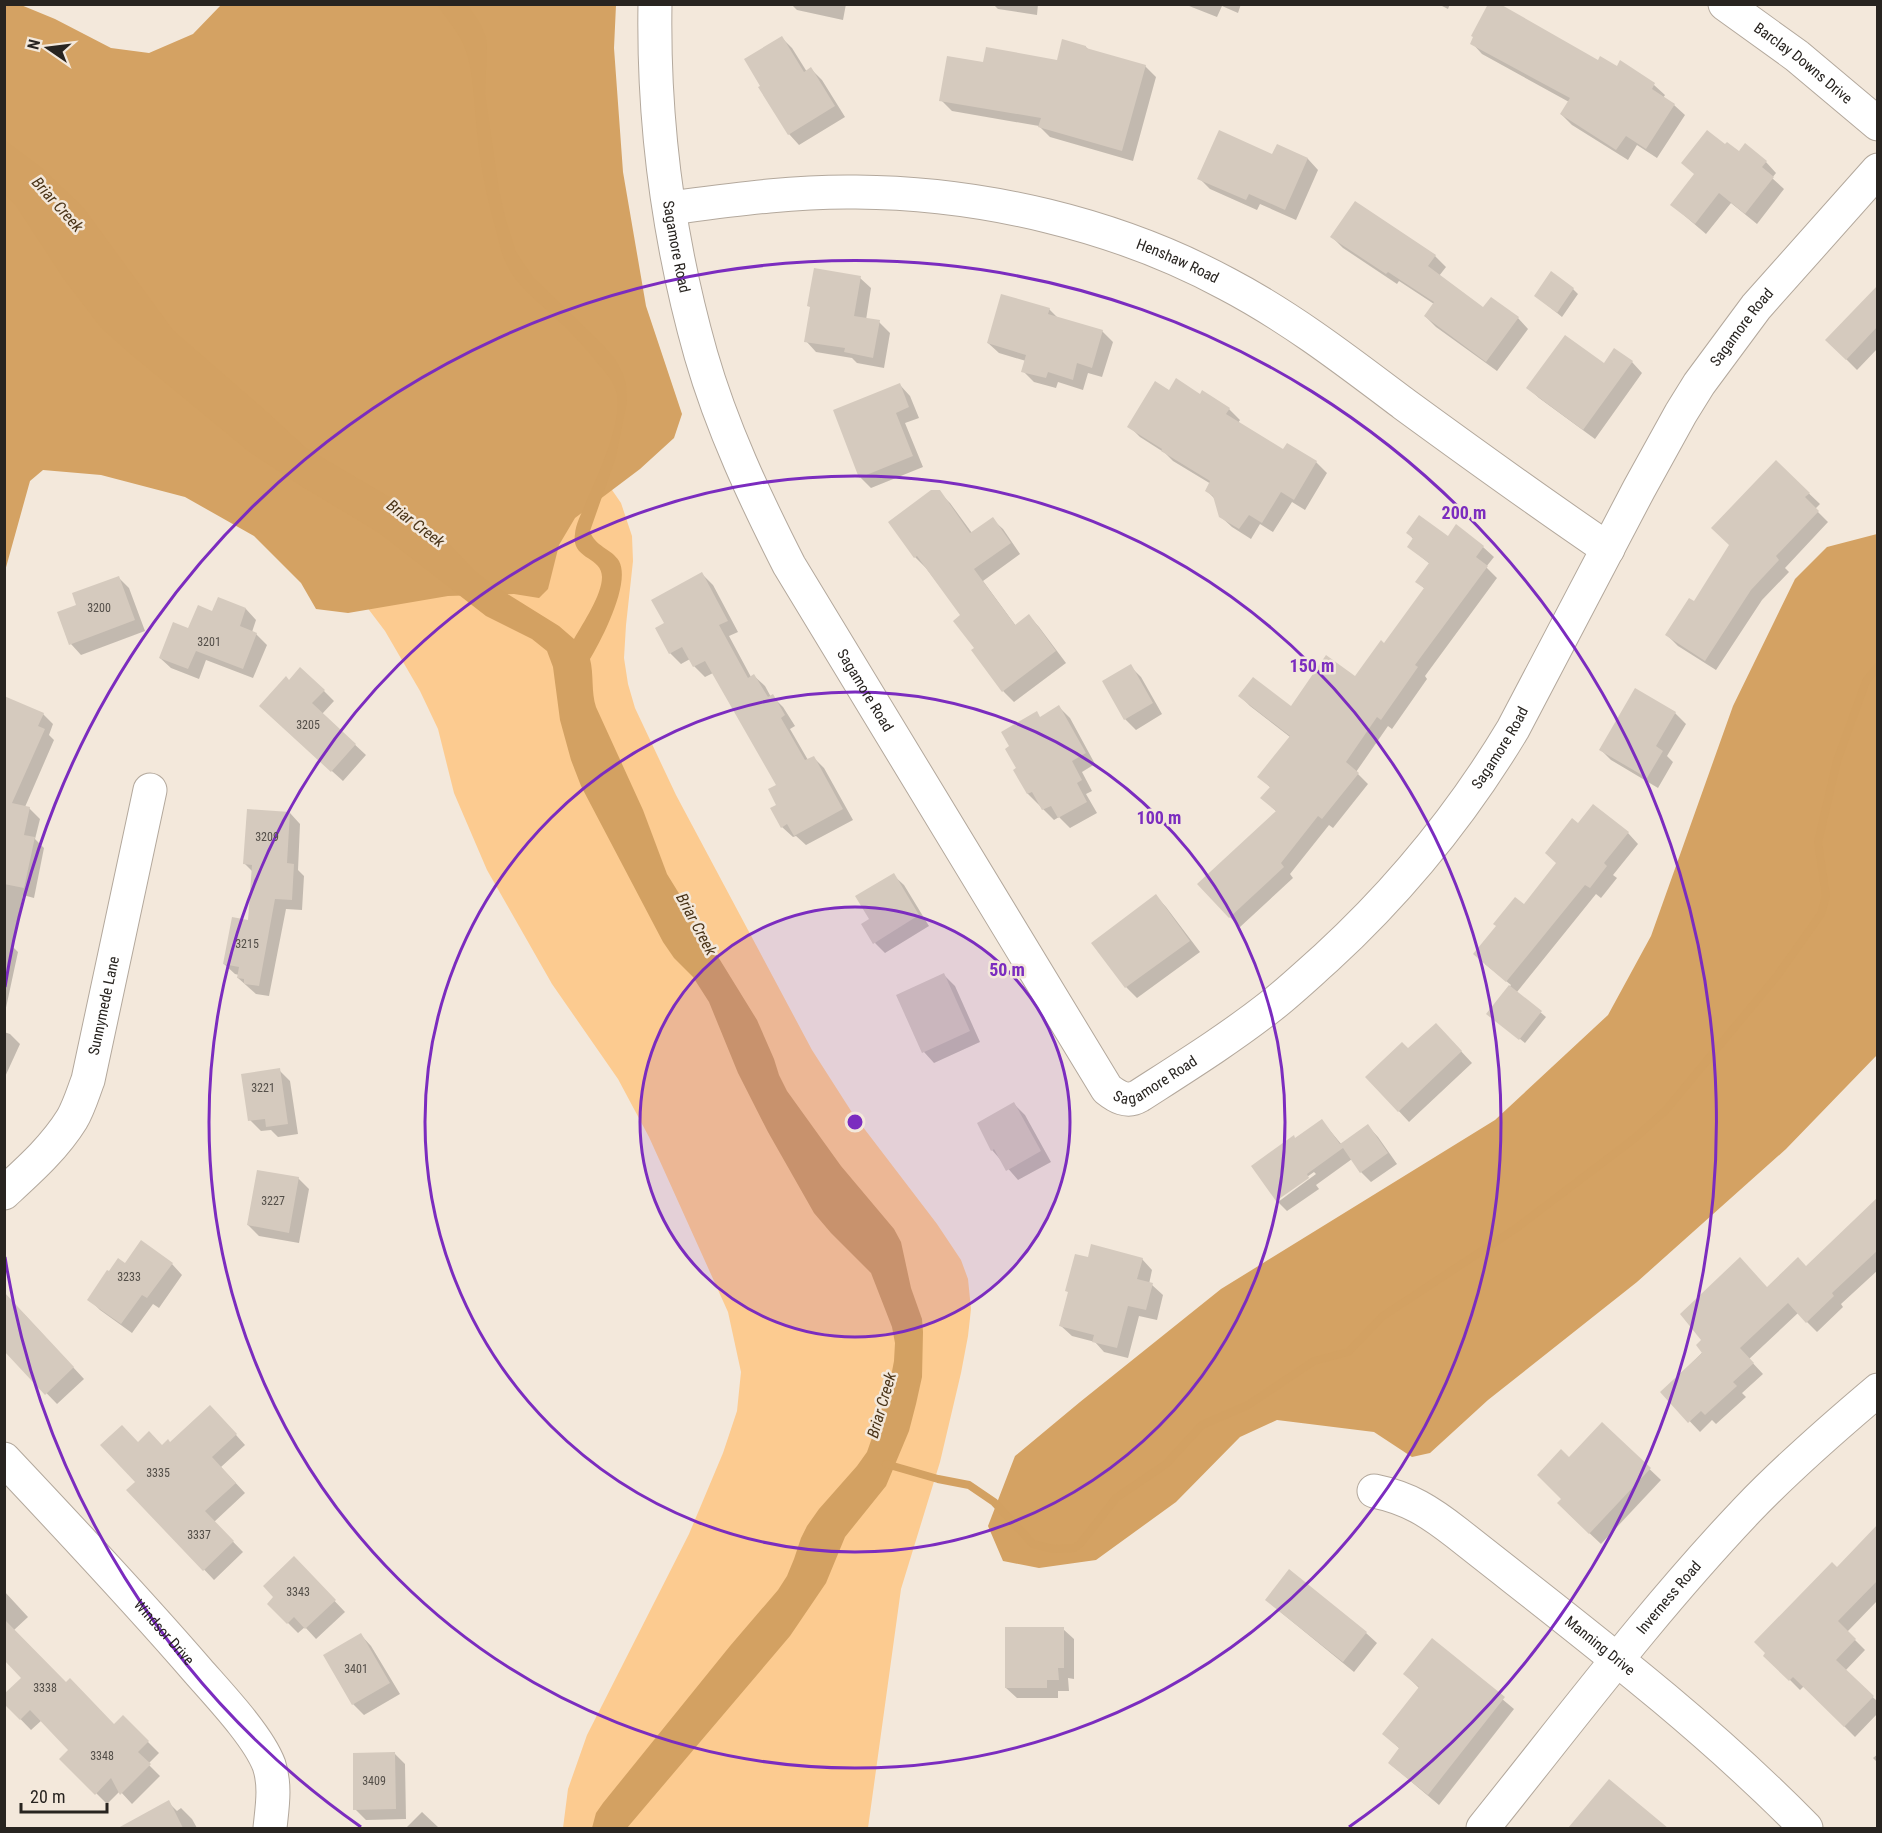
<svg xmlns="http://www.w3.org/2000/svg" width="1882" height="1833" viewBox="0 0 1882 1833" font-family="'Roboto Condensed',sans-serif">
	<rect width="100%" height="100%" fill="#f3e8db"/>
	<path fill="#fccb90" d="M592,461L621,503L632,536L633,561L626,625L624,658L628,684L635,708L676,795L812,1050L853,1114L937,1224L961,1260L968,1279L971,1309L968,1336L961,1373L940,1462L901,1589L868,1828H563L568,1789L587,1735L689,1534L723,1453L737,1411L741,1372L728,1312L649,1137L618,1079L552,984L487,870L454,793L438,729L420,691L385,631L335,565Z"/>
	<path fill="#d4a263" d="M5,5H21L55,19L111,48L149,53L193,34L221,5H616L614,48L623,172L646,306L682,414L674,438L640,469L575,518L559,545L548,589L539,598L514,594L448,596L348,613L316,609L301,583L254,536L185,497L101,475L43,470L30,481L5,571Z
		M1877,534V1055L1786,1149L1637,1282L1488,1400L1430,1453L1412,1457L1374,1432L1277,1420L1240,1437L1176,1502L1096,1560L1039,1568L1003,1561L988,1526L1015,1456L1080,1402L1221,1289L1495,1120L1608,1015L1651,936L1733,706L1795,579L1827,547Z"/>
	<path fill="#d3a162" d="M437,5H468L481,25L486,37L487,48L485,93L499,190L505,217L516,252L533,277L604,346L615,359L623,374L626,385L627,402L616,457L590,531C594,546 612,549 619,561C631,583 602,639 590,659C594,674 591,692 596,707L643,810L667,874L757,1020L774,1059L779,1075L787,1091L841,1166L894,1229L901,1242L911,1288L922,1319L923,1332L922,1377L916,1404L909,1431L886,1486L845,1537L826,1583L790,1636L627,1828H592L596,1813L603,1803L730,1646L778,1590L787,1576L794,1559L801,1538L807,1526L819,1509L857,1466L867,1452L888,1392L894,1361L895,1343L892,1327L871,1273L831,1233L814,1213L768,1132L738,1073L709,1002L693,977L674,958L663,942L581,786L571,760L560,720L553,667L547,651L532,639L486,616L379,533L304,488L248,451L128,352L101,328L88,311L63,278L16,206L5,194V140L41,167L83,207L173,330L266,411L306,448L393,499L433,527L475,571L490,583L559,626L574,639C583,623 602,595 602,577C602,556 571,560 575,534C576,522 583,511 587,500C599,473 624,419 616,391C613,381 606,373 599,365C585,347 569,330 552,315C536,300 516,285 507,265C501,254 499,242 496,230C487,198 480,165 477,132C474,105 474,76 466,51C460,33 447,20 437,5Z"/>
	<path fill="#0003" d="M791,4H846L843,20L797,10Z
		M993,4H1038L1037,15L998,9Z
		M1184,4H1241L1238,13L1222,6L1217,17Z
		M1438,4H1450L1448,9Z
		M782,38L792,48L807,72L811,69L822,80L845,117L799,145L789,134Z
		M1472,43L1598,62L1617,69L1621,63L1654,85L1665,95L1663,98L1674,105L1685,115L1657,158L1637,145L1628,160L1572,125L1561,114L1569,102L1482,54Z
		M1086,47L1090,51L1145,66L1156,77L1133,161L1050,137L1039,126L952,111L941,100L984,64L1058,61Z
		M1278,146L1308,159L1318,170L1296,220L1260,204L1257,210L1210,189L1199,178L1273,156Z
		M1725,147L1766,162L1776,173L1772,178L1784,189L1757,224L1731,203L1706,234L1672,205Z
		M1355,203L1435,256L1446,267L1439,276L1484,309L1518,318L1528,329L1497,371L1436,327L1425,316L1434,304L1399,281L1397,284L1343,248L1332,237Z
		M860,278L871,288L866,320L879,322L890,333L884,368L857,363L852,358L816,352L806,341Z
		M1878,287V348L1857,370L1827,340Z
		M1573,289L1578,294L1562,317L1536,296Z
		M1049,309L1059,319L1102,331L1113,342L1102,377L1088,373L1083,390L1058,382L1056,388L1034,382L1023,371L1026,361L999,353L988,343Z
		M1632,362L1642,373L1595,439L1539,398L1528,388L1604,365Z
		M900,385L910,396L919,418L905,423L923,467L871,488L860,477Z
		M1169,392L1201,396L1203,392L1229,409L1240,420L1238,423L1284,451L1316,462L1327,473L1305,510L1292,502L1273,532L1260,524L1251,539L1232,527L1220,516L1216,500L1207,491L1211,484L1173,461L1165,453L1140,437L1129,426Z
		M1776,462L1820,504L1815,509L1828,522L1785,568L1789,572L1762,600L1716,670L1678,646L1667,635L1694,603L1731,546Z
		M939,492L950,503L972,533L992,519L1003,529L1020,554L983,581L1016,626L1029,616L1039,627L1066,663L1014,702L1004,692L973,651L976,648L962,615L926,568L915,557Z
		M1408,533L1448,538L1483,547L1494,557L1486,567L1497,578L1425,676L1427,679L1392,729L1388,726L1356,772L1368,784L1333,828L1329,825L1290,874L1293,878L1240,927L1230,917L1277,812L1262,798L1271,788L1259,777L1290,737L1250,706L1240,696L1291,708L1356,678L1385,645L1425,589L1417,582L1430,564L1409,547L1414,540Z
		M702,574L713,585L738,632L729,636L751,677L754,676L765,686L771,697L772,696L783,707L795,726L790,729L808,760L814,758L824,768L853,820L806,845L796,836L793,837L782,827L778,805V785L713,673L705,677L694,666L690,659L681,664L670,653L666,624Z
		M118,577L129,588L145,631L81,655L71,644L78,605Z
		M219,599L246,609L256,620L252,632L256,634L267,645L253,678L206,660L199,679L171,668L160,658L213,613Z
		M1130,666L1141,677L1162,714L1136,730L1125,719Z
		M289,682L324,691L334,701L322,714L366,755L343,781L272,717Z
		M1059,707L1070,718L1095,764L1082,772L1092,791L1086,794L1097,813L1070,828L1059,817L1054,820L1028,794L1015,770L1041,718Z
		M4,710L43,714L53,724L49,735L54,740L25,807L29,808L40,819L35,839L44,848L34,898L23,895L12,946L18,952L4,1017Z
		M1675,713L1686,724L1667,756L1673,762L1658,788L1611,760L1601,750Z
		M290,813L300,824L298,870L304,876L302,910L286,909L269,996L256,994L238,978L239,975L235,974L224,964L249,922L253,872L245,864Z
		M1578,825L1628,833L1638,844L1613,875L1617,878L1601,898L1596,894L1517,992L1546,1017L1525,1043L1488,1013L1511,985L1485,964L1524,906L1557,864Z
		M893,875L904,885L929,926L885,953L875,943Z
		M1156,896L1166,907L1200,952L1137,998L1126,987L1093,943Z
		M944,975L955,986L980,1042L934,1063L924,1052Z
		M4,1032L10,1034L20,1044L4,1079Z
		M1446,1035L1472,1063L1409,1122L1367,1077L1408,1050Z
		M279,1070L290,1081L298,1134L278,1137L271,1130L261,1131L250,1120Z
		M1014,1104L1025,1115L1051,1162L1018,1180L992,1150Z
		M1322,1121L1342,1145L1368,1126L1378,1137L1397,1164L1371,1182L1361,1172L1352,1159L1316,1185L1319,1189L1287,1211L1278,1202L1316,1174L1314,1172L1276,1199L1296,1139Z
		M298,1178L309,1189L299,1243L259,1236L248,1225Z
		M1878,1199V1270L1841,1304L1843,1307L1817,1332L1798,1313L1749,1359L1763,1374L1742,1393L1746,1397L1716,1424L1712,1420L1700,1432L1662,1392L1768,1288L1807,1268Z
		M1089,1259H1142L1152,1270L1149,1284L1152,1285L1163,1295L1157,1320L1139,1316L1128,1358L1104,1352L1095,1342L1072,1336L1061,1326Z
		M172,1264L182,1275L159,1308L153,1304L132,1333L100,1310L89,1299L125,1265Z
		M24,1314L84,1379L57,1404L4,1349Z
		M220,1417L245,1445L221,1467L245,1493L214,1522L243,1552L214,1580L129,1490L137,1483L139,1444L163,1447Z
		M1602,1424L1661,1480L1601,1544L1569,1514L1563,1499L1570,1460Z
		M1878,1526V1600L1847,1632L1865,1650L1845,1671L1878,1702V1713L1855,1737L1804,1686L1800,1690L1765,1655L1837,1569Z
		M294,1558L345,1612L316,1639L305,1627L298,1633L269,1604L275,1597Z
		M4,1591L28,1617L14,1630L66,1684L114,1726L123,1717L159,1753L148,1764L160,1776L132,1804L120,1791L107,1804L62,1759L70,1750L42,1720L31,1730L4,1702L23,1678L4,1658Z
		M1267,1600L1366,1633L1377,1643L1354,1672L1278,1610Z
		M1063,1629L1074,1639V1679L1068,1678L1069,1691H1058V1698H1017L1006,1688Z
		M361,1635L371,1646L400,1694L364,1715L353,1704Z
		M1432,1640L1514,1709L1439,1805L1389,1763L1400,1749L1384,1734L1420,1689L1405,1674Z
		M395,1754L405,1764L406,1819L366,1820L355,1809Z
		M1878,1754V1763L1873,1758Z
		M1609,1781L1653,1818L1664,1828H1570Z
		M168,1802L177,1811L181,1808L192,1819L197,1828H140L136,1820Z
		M422,1812L439,1828H406Z"/>
	<g fill="none" stroke-linecap="round" stroke-linejoin="round">
		<path stroke="#d3a162" stroke-width="8" d="M886,1464L938,1479L969,1485L994,1502L1033,1544L1053,1549L1074,1548L1080,1544L1116,1498L1166,1464L1202,1425L1248,1405L1314,1361L1348,1352L1383,1316L1515,1229L1635,1138L1666,1110L1777,976L1821,914L1826,896L1818,842L1837,761L1866,681L1878,666"/>
	</g>
	<path fill="#d5cabe" d="M1488,4H1500L1598,60L1600,56L1617,66L1620,60L1655,83L1652,89L1675,104L1646,149L1626,136L1616,150L1560,114L1570,98L1470,44L1473,37L1471,36Z
		M782,36L804,72L811,67L835,106L788,135L758,87L760,86L744,59Z
		M1062,39L1086,46V48L1146,65L1122,151L1038,127L1041,118L939,101L947,56L983,62L986,47L1057,60Z
		M1219,130L1272,154L1277,144L1308,158L1285,210L1249,194L1246,200L1197,179Z
		M1707,130L1725,144L1727,142L1739,151L1745,143L1767,161L1762,167L1774,177L1745,214L1719,193L1695,224L1670,205L1694,174L1681,163Z
		M1355,201L1436,255L1428,266L1483,307L1491,297L1519,317L1486,362L1424,316L1434,302L1388,272L1386,274L1330,237Z
		M814,268L861,276L854,316L880,320L873,358L844,352L845,348L804,342L810,307L807,306Z
		M1551,271L1574,288L1557,313L1534,296Z
		M1878,285V326L1846,360L1825,340Z
		M1001,294L1050,308L1048,314L1103,330L1092,368L1077,363L1073,380L1048,372L1046,378L1021,372L1026,355L987,343Z
		M1565,335L1604,363L1614,348L1633,361L1583,430L1526,388Z
		M1176,378L1200,394L1202,390L1230,408L1226,414L1283,449L1287,443L1317,461L1294,500L1281,492L1262,523L1249,515L1239,529L1219,517L1213,496L1205,491L1210,481L1161,451L1162,449L1127,427L1155,381L1169,390Z
		M900,383L909,407L896,413L913,456L859,478L833,410Z
		M1776,460L1810,493L1805,497L1819,511L1776,556L1779,560L1751,590L1705,661L1665,635L1689,598L1694,601L1729,545L1711,528Z
		M931,490H940L970,533L993,517L1011,543L974,569L1015,625L1029,614L1056,651L1002,692L971,650L974,648L953,621L960,615L917,556L914,558L888,522Z
		M1419,515L1448,536L1456,524L1484,546L1476,557L1488,566L1415,665L1418,667L1381,720L1377,717L1346,762L1359,773L1322,819L1318,816L1281,863L1284,867L1229,918L1197,884L1276,811L1260,798L1270,787L1257,777L1290,736L1238,696L1253,677L1291,706L1326,655L1355,676L1381,640L1384,643L1424,588L1415,582L1429,563L1407,547L1413,538L1406,533Z
		M702,572L728,621L719,625L748,678L754,674L768,697L773,694L785,715L781,718L805,760L814,756L843,809L794,836L787,824L781,828L770,808L776,805L768,789L776,785L705,661L693,667L682,647L669,654L655,628L664,623L651,600Z
		M119,576L135,620L69,645L57,612L76,605L72,593Z
		M218,597L246,608L240,626L257,633L243,669L196,651L188,669L159,658L173,622L188,628L198,605L212,611Z
		M1131,664L1153,703L1124,720L1102,681Z
		M300,667L325,690L312,703L356,744L331,772L259,706L286,676L289,680Z
		M1635,688L1676,712L1656,746L1663,751L1647,778L1599,750Z
		M4,696L44,713L38,726L45,729L12,803L30,807L24,835L35,837L24,888L4,884Z
		M1059,705L1086,753L1072,761L1082,780L1077,783L1087,802L1058,818L1051,806L1042,810L1032,792L1027,794L1013,770L1016,768L1005,749L1009,746L1001,732L1037,711L1040,717Z
		M1593,804L1629,832L1604,863L1607,866L1590,888L1585,885L1506,982L1473,954L1496,926L1493,924L1515,897L1524,904L1556,863L1545,853L1572,818L1578,823Z
		M247,809L290,812L287,863L294,864L292,900L275,899L259,986L244,984V979L237,978L239,967L223,964L232,917L248,920L252,865L243,864Z
		M894,873L919,915L873,944L861,924L869,919L855,896Z
		M1156,894L1190,941L1125,988L1091,943Z
		M944,973L970,1031L922,1053L896,995Z
		M1509,985L1542,1011L1519,1040L1486,1014Z
		M1436,1023L1462,1051L1398,1112L1365,1077L1402,1042L1408,1048Z
		M280,1068L288,1124L266,1127L265,1119L248,1121L241,1074Z
		M1014,1102L1041,1151L1006,1171L994,1149L991,1151L977,1123Z
		M1322,1119L1340,1144L1368,1124L1388,1153L1360,1173L1343,1148L1307,1174L1309,1178L1276,1201L1251,1166L1294,1135L1295,1138Z
		M257,1170L299,1177L289,1233L247,1225Z
		M1878,1197V1250L1832,1293L1834,1296L1806,1323L1788,1303L1740,1348L1754,1363L1733,1382L1737,1386L1705,1415L1701,1411L1688,1423L1660,1392L1702,1353L1696,1345L1701,1340L1680,1314L1740,1257L1767,1287L1798,1257L1806,1266Z
		M141,1240L173,1263L147,1298L142,1295L121,1324L87,1300L107,1270L109,1271L118,1258L125,1263Z
		M1091,1244L1143,1258L1137,1279L1153,1283L1146,1310L1128,1306L1117,1348L1092,1342L1094,1335L1059,1326L1068,1292L1065,1291L1075,1254L1088,1257Z
		M4,1292L74,1367L45,1395L4,1351Z
		M210,1405L237,1434L212,1457L236,1483L205,1511L234,1541L203,1571L126,1490L135,1482L100,1445L122,1425L138,1442L149,1431L162,1445L168,1439L170,1442Z
		M1602,1422L1651,1468L1589,1534L1557,1503L1561,1499L1537,1475L1561,1449L1569,1457Z
		M1878,1524V1580L1838,1621L1856,1639L1836,1660L1874,1696L1844,1727L1793,1677L1789,1681L1763,1656L1765,1653L1754,1642L1832,1562L1837,1567Z
		M294,1556L336,1600L305,1629L294,1617L287,1624L267,1604L273,1597L263,1586Z
		M1289,1569L1367,1632L1343,1662L1265,1600Z
		M4,1619L66,1682L70,1678L114,1724L123,1715L149,1741L138,1752L151,1764L120,1795L111,1778L95,1795L59,1759L68,1750L30,1710L20,1720L4,1704V1694L21,1678L4,1660Z
		M1005,1627H1064V1668H1058L1059,1680H1047V1688H1005Z
		M361,1633L390,1683L352,1705L323,1655Z
		M1432,1638L1505,1697L1428,1795L1388,1763L1399,1748L1382,1734L1419,1687L1403,1674Z
		M395,1752L396,1809L353,1810V1753Z
		M1609,1779L1668,1828H1568Z
		M169,1800L183,1828H118Z"/>
	<g fill="none" stroke-linecap="round" stroke-linejoin="round">
		<g stroke="#b3a89c" stroke-width="35">
			<g id="minor">
				<path id="s1" d="M655,4C653,122 669,242 701,355C722,428 755,498 789,565L1107,1089C1117,1097 1127,1103 1139,1096C1184,1067 1229,1039 1271,1006C1290,991 1308,974 1326,958C1399,891 1462,814 1513,729L1639,489L1681,413L1699,384L1756,307L1878,170"/>
				<path id="s2" d="M1725,4L1797,56L1878,124"/>
				<path id="s3" d="M670,208C731,200 794,191 856,192C982,193 1116,224 1227,284C1290,317 1347,361 1404,404C1471,453 1539,502 1608,549"/>
				<path id="s4" d="M4,1193C29,1170 54,1148 72,1119C79,1107 83,1093 88,1080L150,790"/>
				<path id="s5" d="M4,1459C70,1529 135,1598 198,1671C219,1695 258,1736 269,1765C276,1786 272,1808 270,1828"/>
				<path id="s6" d="M1374,1491C1409,1498 1430,1512 1457,1533C1577,1628 1699,1719 1806,1828"/>
				<path id="s7" d="M1483,1828C1569,1721 1652,1610 1747,1510C1788,1467 1833,1428 1878,1390"/>
			</g>
		</g>
		<use href="#minor" stroke="#fff" stroke-width="33"/>
	</g>
	<circle cx="855" cy="1122" r="215" fill="#7b2cbf" fill-opacity=".12"/>
	<g fill="none" stroke="#7b2cbf" stroke-width="3">
		<circle cx="855" cy="1122" r="215"/>
		<circle cx="855" cy="1122" r="430"/>
		<circle cx="855" cy="1122" r="646"/>
		<path d="M361 1827A861 861 0 0 1 5 1257M5 987A861 861 0 1 1 1349 1827"/>
	</g>
	<g text-anchor="middle" stroke-width="5" stroke-linejoin="round" paint-order="stroke">
		<g font-size="12" fill="#534e48">
			<text x="99" y="612">3200</text>
			<text x="209" y="646">3201</text>
			<text x="308" y="729">3205</text>
			<text x="267" y="841">3209</text>
			<text x="247" y="948">3215</text>
			<text x="263" y="1092">3221</text>
			<text x="273" y="1205">3227</text>
			<text x="129" y="1281">3233</text>
			<text x="158" y="1477">3335</text>
			<text x="199" y="1539">3337</text>
			<text x="298" y="1596">3343</text>
			<text x="356" y="1673">3401</text>
			<text x="45" y="1692">3338</text>
			<text x="102" y="1760">3348</text>
			<text x="374" y="1785">3409</text>
		</g>
		<g font-size="15" fill="#282420" stroke="#f3e8db">
			<text dy="5" stroke="none"><textPath href="#s2" startOffset="98">Barclay Downs Drive</textPath></text>
			<text dy="5" stroke="none"><textPath href="#s1" startOffset="244">Sagamore Road</textPath></text>
			<text dy="5" stroke="none"><textPath href="#s3" startOffset="518">Henshaw Road</textPath></text>
			<text dy="5" stroke="none"><textPath href="#s1" startOffset="2224">Sagamore Road</textPath></text>
			<text dy="5" stroke="none"><textPath href="#s1" startOffset="730">Sagamore Road</textPath></text>
			<text dy="5" stroke="none"><textPath href="#s1" startOffset="1738">Sagamore Road</textPath></text>
			<text dy="5" stroke="none"><textPath href="#s4" startOffset="219">Sunnymede Lane</textPath></text>
			<text dy="5" stroke="none"><textPath href="#s1" startOffset="1252">Sagamore Road</textPath></text>
			<text dy="5" stroke="none"><textPath href="#s7" startOffset="296">Inverness Road</textPath></text>
			<text dy="5" stroke="none"><textPath href="#s5" startOffset="236">Windsor Drive</textPath></text>
			<text dy="5" stroke="none"><textPath href="#s6" startOffset="276">Manning Drive</textPath></text>
		</g>
		<g font-size="16" font-style="italic" fill="#4a3418" stroke="#f3e8db">
			<text transform="translate(58 204) rotate(48)" y="6">Briar Creek</text>
			<text transform="translate(416 523) rotate(37)" y="6">Briar Creek</text>
			<text transform="translate(697 924) rotate(62)" y="6">Briar Creek</text>
			<text transform="translate(881 1405) rotate(-74)" y="6">Briar Creek</text>
		</g>
	</g>
	<circle cx="855" cy="1122" r="9" fill="#7b2cbf" stroke="#f3e8db" stroke-width="3"/>
	<g font-size="18" text-anchor="middle" font-weight="bold" fill="#7b2cbf" stroke="#f3e8db" stroke-width="5" stroke-linejoin="round" paint-order="stroke">
		<text x="1464" y="519">200 m</text>
		<text x="1312" y="672">150 m</text>
		<text x="1159" y="824">100 m</text>
		<text x="1007" y="976">50 m</text>
	</g>
	<rect width="1882" height="1833" fill="none" stroke="#282420" stroke-width="12"/>
	<g transform="translate(48 48) rotate(284)" stroke="#f3e8db" stroke-width="4.5" paint-order="stroke">
	<path d="M0-4.5L10 22L0 15L-10 22Z" fill="#282420"/>
	<text y="-9" font-size="16" font-weight="bold" text-anchor="middle" fill="#282420">N</text>
	</g>
	<path d="M21 1803v9h86v-9" fill="none" stroke="#282420" stroke-width="3"/>
	<text x="30" y="1803" font-size="18" fill="#282420" stroke="#f3e8db" stroke-width="4.5" paint-order="stroke">20 m</text>
</svg>
